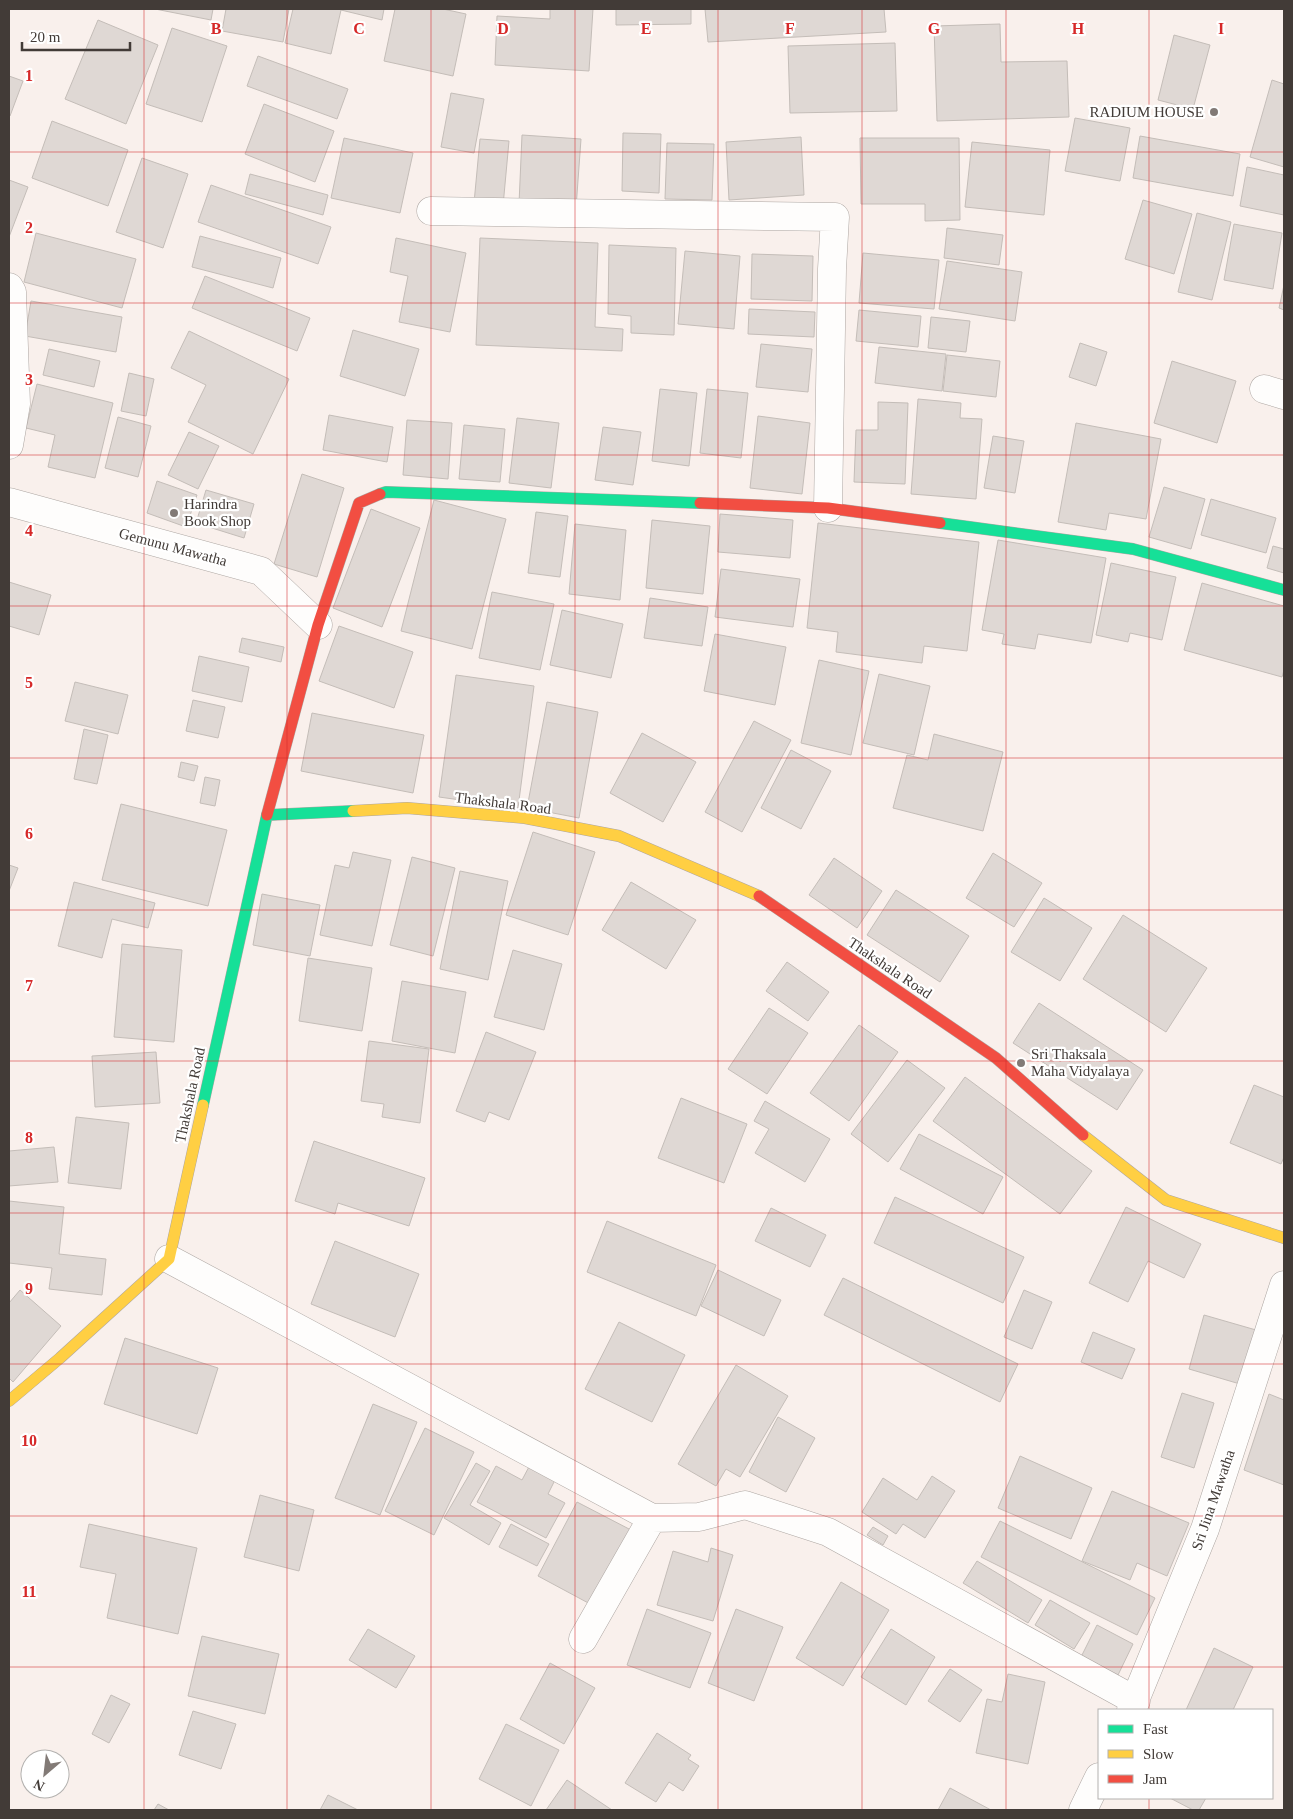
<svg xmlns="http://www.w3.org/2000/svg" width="1293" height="1819" viewBox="0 0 1293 1819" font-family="Georgia,serif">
	<rect width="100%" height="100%" fill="#f9f0ec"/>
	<path fill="#dfd8d4" stroke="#c4bdb8" d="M155,9H213L211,20Z
		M226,9H289L283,42L222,31Z
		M293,9H384L382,20L341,10L331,54L285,43Z
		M395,9H443L466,14L453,76L384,61Z
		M550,9H593L589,71L495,65L497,16L550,19Z
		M616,9H691V24L616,25Z
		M705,9H884L886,32L708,42Z
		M98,20L158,45L126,124L65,99Z
		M1000,24L1001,62L1067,61L1069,117L937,121L934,26Z
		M172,28L227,46L202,122L146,104Z
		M1174,35L1210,45L1193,109L1158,100Z
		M895,43L897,111L790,113L788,46Z
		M258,56L348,89L337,119L247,86Z
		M9,76L23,81L10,116H9Z
		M1272,80L1284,84V167L1250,157Z
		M451,93L484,99L474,153L441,147Z
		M264,104L334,131L315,182L245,154Z
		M1075,118L1130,128L1120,181L1065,171Z
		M52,121L128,150L108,206L32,178Z
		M623,133L661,134L659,193L622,191Z
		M522,135L581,139L576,208L519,204Z
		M1140,136L1240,154L1233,196L1133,178Z
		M801,137L804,195L729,200L726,142Z
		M344,138L413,153L400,213L331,198Z
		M860,138H959L960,220L925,221V204H861Z
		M480,139L509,141L503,206L474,203Z
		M972,142L1050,150L1044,215L965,207Z
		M667,143L714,144L712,200L665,199Z
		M142,158L188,174L163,248L116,232Z
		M1247,167L1284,175V215L1240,206Z
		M250,174L328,195L323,215L245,194Z
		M9,180L28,187L9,237Z
		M211,185L331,227L318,264L198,222Z
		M1143,200L1192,214L1174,274L1125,259Z
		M1197,213L1231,222L1212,300L1178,292Z
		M1234,224L1282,233L1273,289L1224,280Z
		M947,228L1003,235L999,265L944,258Z
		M36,233L136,259L122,308L24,282Z
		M200,236L281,258L273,288L192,267Z
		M396,238L466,253L450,332L399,322L408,276L390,272Z
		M480,238L598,243L595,327L623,329L622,351L476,345Z
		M609,245L676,248L674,335L631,333V316L608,314Z
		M685,251L740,256L734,329L678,324Z
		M863,253L939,260L934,309L859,303Z
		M752,254L813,256L812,301L751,299Z
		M947,261L1022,272L1015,321L939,309Z
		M205,276L310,318L297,351L192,308Z
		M1284,285V310L1279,308Z
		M31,301L122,317L116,352L25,336Z
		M749,309L815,312L814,337L748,334Z
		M859,310L921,316L918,347L856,341Z
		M931,317L970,321L966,352L928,348Z
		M353,330L419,349L405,396L340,376Z
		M189,331L289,379L253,454L188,422L206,385L171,368Z
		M1080,343L1107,352L1096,386L1069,377Z
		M761,344L812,349L808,392L756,387Z
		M879,347L946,354L942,391L875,383Z
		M49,349L100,361L94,387L43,375Z
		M947,355L1000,361L996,397L943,391Z
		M1172,361L1236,381L1217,443L1154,423Z
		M129,373L154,379L146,416L121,411Z
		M37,384L113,403L95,478L48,467L55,435L26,428Z
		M660,389L697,393L689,466L652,461Z
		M707,389L748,393L741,458L700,453Z
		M918,399L961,403L960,418L982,419L976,499L911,494Z
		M878,402L908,403L905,484L854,482L856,430H878Z
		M329,415L393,427L387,462L323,450Z
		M758,416L810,423L802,494L750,488Z
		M118,417L151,426L138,477L105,468Z
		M517,418L559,423L551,488L509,483Z
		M407,420L452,423L448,479L403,475Z
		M1076,423L1161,439L1146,519L1109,513L1106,530L1058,522Z
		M464,425L505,429L500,482L459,479Z
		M603,427L641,432L633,485L595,480Z
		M189,432L219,446L198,489L168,475Z
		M993,436L1024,441L1015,493L984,488Z
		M302,474L344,488L317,577L274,564Z
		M157,481L197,495L186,527L147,513Z
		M1164,487L1205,499L1191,549L1149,537Z
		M206,490L254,504L244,538L196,523Z
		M1211,499L1276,518L1266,553L1201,535Z
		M434,500L506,519L472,649L401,631Z
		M371,509L420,528L382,627L333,608Z
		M536,512L568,516L560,577L528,573Z
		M720,514L793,520L790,558L718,552Z
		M652,520L710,526L703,594L646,588Z
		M818,523L979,542L967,651L924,646L922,663L836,652L838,632L807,628Z
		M575,524L626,530L620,600L569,594Z
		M998,540L1106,558L1091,643L1038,634L1035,649L1002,644L1004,634L982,630Z
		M1273,546L1284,549V573L1267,568Z
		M1111,563L1176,577L1162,640L1130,633L1128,642L1096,635Z
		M721,569L800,579L793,627L715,617Z
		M9,582L51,595L39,635L9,626Z
		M1202,583L1284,606V670L1282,677L1184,650Z
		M492,592L554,604L540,670L479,658Z
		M650,598L708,607L702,646L644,638Z
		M562,610L623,624L611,678L550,665Z
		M339,626L413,652L394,708L319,681Z
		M715,634L786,647L775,705L704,691Z
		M242,638L284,647L281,662L239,652Z
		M199,656L249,667L242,702L192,691Z
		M819,660L869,671L851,755L801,743Z
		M879,674L930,686L914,755L863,743Z
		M456,675L534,686L518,808L439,797Z
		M75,682L128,695L118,734L65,721Z
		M193,700L225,707L218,738L186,731Z
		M547,702L598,712L579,818L527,808Z
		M312,713L424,735L413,793L301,771Z
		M754,721L791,740L742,832L705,812Z
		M84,729L108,735L97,784L74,779Z
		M642,733L696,762L663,822L610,793Z
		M934,734L1003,752L983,831L893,808L907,755L928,760Z
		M791,750L831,771L801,829L761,808Z
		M181,762L198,766L194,781L178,777Z
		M205,777L220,780L215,806L200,803Z
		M121,804L227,830L208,906L102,880Z
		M533,832L595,852L568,935L506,915Z
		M353,852L391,860L372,946L320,935L335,865L349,868Z
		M993,853L1042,883L1014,927L966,898Z
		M412,857L455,868L433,956L390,945Z
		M834,858L882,891L857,928L809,895Z
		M9,865L18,868L9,891Z
		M460,871L508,881L488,980L440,969Z
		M74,882L155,903L148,928L112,919L102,958L58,946Z
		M631,882L696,920L666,969L602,930Z
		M896,890L969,936L940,982L867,935Z
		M262,894L320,905L310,956L253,945Z
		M1044,898L1092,928L1060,981L1011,952Z
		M1123,915L1207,968L1166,1032L1083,979Z
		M122,944L182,950L174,1042L114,1037Z
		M513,950L562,964L544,1030L494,1017Z
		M308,958L372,968L362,1031L299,1021Z
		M787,962L829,992L808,1021L766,991Z
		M402,981L466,992L455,1053L392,1041Z
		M1039,1003L1143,1070L1117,1110L1013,1043Z
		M769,1008L808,1033L767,1094L728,1069Z
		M859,1025L898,1052L849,1121L810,1093Z
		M486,1032L536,1052L509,1120L489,1112L485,1122L456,1111Z
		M369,1041L429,1049L420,1123L382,1117L384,1104L361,1101Z
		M156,1052L160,1103L95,1107L92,1056Z
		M907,1060L945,1088L888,1162L851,1134Z
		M965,1077L1092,1171L1060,1214L933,1121Z
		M1254,1085L1284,1097V1157L1281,1164L1230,1143Z
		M681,1098L747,1124L724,1183L658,1158Z
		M765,1101L830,1139L805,1182L755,1153L769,1129L754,1121Z
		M76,1117L129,1123L121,1189L68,1183Z
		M919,1134L1003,1177L983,1214L900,1169Z
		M314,1141L425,1178L409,1226L338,1203L335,1214L295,1201Z
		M54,1147L58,1182L9,1186V1151Z
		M895,1197L1024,1257L1003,1303L874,1243Z
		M9,1201L64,1207L59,1254L106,1259L102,1295L49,1289L52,1268L9,1263Z
		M1126,1207L1201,1244L1184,1278L1148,1261L1128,1302L1089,1283Z
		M771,1208L826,1235L810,1267L755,1241Z
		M607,1221L716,1265L696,1316L587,1272Z
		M335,1241L419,1274L395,1337L311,1304Z
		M718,1270L781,1300L764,1336L701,1306Z
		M843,1278L1018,1364L1000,1402L824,1315Z
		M20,1290L61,1326L13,1382L9,1378V1303Z
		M1024,1290L1052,1302L1032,1349L1004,1337Z
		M1204,1315L1256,1330L1240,1384L1189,1369Z
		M619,1322L685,1355L652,1422L585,1389Z
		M1093,1332L1135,1349L1122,1379L1081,1362Z
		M125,1338L218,1368L197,1434L104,1404Z
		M736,1365L788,1396L740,1477L726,1469L716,1486L678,1464Z
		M1182,1393L1214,1403L1194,1468L1161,1457Z
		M1269,1394L1284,1400V1485L1244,1470Z
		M373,1404L417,1422L380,1515L335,1498Z
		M778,1417L815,1438L786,1492L749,1472Z
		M425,1428L474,1452L434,1535L385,1511Z
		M1020,1456L1092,1488L1071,1539L998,1508Z
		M476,1463L490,1471L470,1505L501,1523L489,1545L444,1518Z
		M531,1463L557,1476L548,1494L565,1503L546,1538L477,1502L496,1466L522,1480Z
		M932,1476L955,1491L925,1538L903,1524L896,1534L862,1512L883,1478L917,1500Z
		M1112,1491L1189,1523L1167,1576L1137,1563L1130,1580L1082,1561Z
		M260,1495L314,1510L299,1571L244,1557Z
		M577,1502L631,1530L592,1605L538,1576Z
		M1000,1521L1155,1598L1137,1635L981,1557Z
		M89,1524L197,1548L178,1634L107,1618L116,1574L80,1567Z
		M511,1524L549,1544L537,1566L499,1547Z
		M873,1527L888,1536L883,1545L867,1535Z
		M711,1548L733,1555L713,1621L657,1605L673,1551L708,1562Z
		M977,1561L1042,1600L1028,1623L963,1583Z
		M841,1582L889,1610L843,1686L796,1658Z
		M1050,1600L1090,1623L1074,1649L1035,1625Z
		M647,1609L711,1633L690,1688L627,1665Z
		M736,1609L783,1627L754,1701L708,1683Z
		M1097,1625L1133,1644L1118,1675L1081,1657Z
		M368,1629L415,1656L396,1688L349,1660Z
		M891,1629L935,1657L906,1705L861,1677Z
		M202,1636L279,1654L265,1714L188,1696Z
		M1214,1648L1253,1667L1233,1710H1186Z
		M550,1663L595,1688L564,1744L520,1719Z
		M950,1669L982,1690L960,1722L928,1701Z
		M1008,1674L1045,1682L1028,1764L976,1753L987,1699L1002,1702Z
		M111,1695L130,1704L109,1743L92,1734Z
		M193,1711L236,1724L221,1769L179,1755Z
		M506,1724L559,1750L531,1806L479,1779Z
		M657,1733L691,1755L688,1759L699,1766L683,1791L669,1782L656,1802L625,1783Z
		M567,1780L612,1810H546Z
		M950,1788L991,1810H938Z
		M328,1795L358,1810H320Z
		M1170,1798H1206L1199,1810H1193Z
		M158,1804L169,1810H154Z"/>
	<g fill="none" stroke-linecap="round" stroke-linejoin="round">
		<g stroke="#ada6a2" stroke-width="29">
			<path id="street" d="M431,211L835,217L832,269L828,508
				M9,287L12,292L16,404L9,445
				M1264,389L1284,395
				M9,502L261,571L318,625
				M169,1259L652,1518
				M583,1639L652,1518L699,1517L745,1505L828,1532L1136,1701
				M1131,1710L1205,1529L1284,1285
				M1083,1810L1099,1777"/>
		</g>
		<g stroke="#ada6a2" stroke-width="12">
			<path id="fast" d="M380,494L386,492L700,503
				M940,523L1133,549L1284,590
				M203,1105L267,815L353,811"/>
		</g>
		<g stroke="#ada6a2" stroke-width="12">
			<path id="slow" d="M353,811L407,808L525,818L619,836L759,896
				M1083,1135L1166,1200L1284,1238
				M9,1401L60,1358L169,1259L203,1105"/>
		</g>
		<g stroke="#ada6a2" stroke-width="12">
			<path id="jam" d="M700,503L828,508L940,523
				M267,815L318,625L359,503L380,494
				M759,896L996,1058L1083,1135"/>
		</g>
		<use href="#street" stroke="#fefdfc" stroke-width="28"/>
		<use href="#fast" stroke="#16e098" stroke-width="11"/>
		<use href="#slow" stroke="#ffcf43" stroke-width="11"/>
		<use href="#jam" stroke="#f24e42" stroke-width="11"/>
	</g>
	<path fill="none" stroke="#d62828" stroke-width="1" stroke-opacity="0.55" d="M144,9V1810M287,9V1810M431,9V1810M575,9V1810M718,9V1810M862,9V1810M1006,9V1810M1149,9V1710M9,152H1284M9,303H1284M9,455H1284M9,606H1284M9,758H1284M9,910H1284M9,1061H1284M9,1213H1284M9,1364H1284M9,1516H1284M9,1667H1284M1149,1798V1810"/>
	<g fill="#827a76" stroke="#fff" stroke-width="2">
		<circle cx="1214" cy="112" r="5"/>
		<circle cx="174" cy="513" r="5"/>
		<circle cx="1021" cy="1063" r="5"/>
	</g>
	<g text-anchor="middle" stroke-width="4.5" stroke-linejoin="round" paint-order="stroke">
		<g font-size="15" fill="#423b37" stroke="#fff" text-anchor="start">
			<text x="1204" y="117" text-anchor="end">RADIUM HOUSE</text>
			<text x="184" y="509">Harindra<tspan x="184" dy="17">Book Shop</tspan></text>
			<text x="1031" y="1059">Sri Thaksala<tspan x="1031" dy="17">Maha Vidyalaya</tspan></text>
		</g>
		<g font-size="15" fill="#423b37" stroke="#fff">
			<text transform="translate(173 547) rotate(15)" y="5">Gemunu Mawatha</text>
			<text transform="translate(503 803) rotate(7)" y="5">Thakshala Road</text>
			<text transform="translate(890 968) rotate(34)" y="5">Thakshala Road</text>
			<text transform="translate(190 1095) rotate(-78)" y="5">Thakshala Road</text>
			<text transform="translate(1213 1500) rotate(-71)" y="5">Sri Jina Mawatha</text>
		</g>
	</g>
	<g font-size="16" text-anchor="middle" font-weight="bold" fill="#d62828" stroke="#fff" stroke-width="4.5" stroke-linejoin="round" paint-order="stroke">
		<text x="216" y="34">B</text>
		<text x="359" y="34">C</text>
		<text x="503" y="34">D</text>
		<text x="646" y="34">E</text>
		<text x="790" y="34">F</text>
		<text x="934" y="34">G</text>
		<text x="1078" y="34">H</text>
		<text x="1221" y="34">I</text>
		<text x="29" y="81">1</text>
		<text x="29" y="233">2</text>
		<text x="29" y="385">3</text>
		<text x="29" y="536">4</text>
		<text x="29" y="688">5</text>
		<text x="29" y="839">6</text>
		<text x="29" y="991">7</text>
		<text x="29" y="1143">8</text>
		<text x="29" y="1294">9</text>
		<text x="29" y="1446">10</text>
		<text x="29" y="1597">11</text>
	</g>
	<rect width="1293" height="1819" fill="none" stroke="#423b37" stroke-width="20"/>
	<rect x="1098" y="1709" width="175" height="90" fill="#ffffff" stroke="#b3b1af"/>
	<rect x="1108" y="1725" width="25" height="8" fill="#16e098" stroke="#b3b1af"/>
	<text x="1143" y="1734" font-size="15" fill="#423b37">Fast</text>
	<rect x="1108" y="1750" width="25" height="8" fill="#ffcf43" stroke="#b3b1af"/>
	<text x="1143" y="1759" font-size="15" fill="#423b37">Slow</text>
	<rect x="1108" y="1775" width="25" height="8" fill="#f24e42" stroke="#b3b1af"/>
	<text x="1143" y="1784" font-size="15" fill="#423b37">Jam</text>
	<g transform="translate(45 1774) rotate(208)"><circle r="24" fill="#ffffff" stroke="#b3b1af"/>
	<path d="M0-4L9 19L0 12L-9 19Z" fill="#827a76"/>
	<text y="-8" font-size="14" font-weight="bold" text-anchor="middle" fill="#423b37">N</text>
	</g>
	<path d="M22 42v8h108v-8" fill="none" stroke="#423b37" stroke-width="2.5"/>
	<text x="30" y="42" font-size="15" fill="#423b37" stroke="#ffffff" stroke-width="4" paint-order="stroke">20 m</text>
</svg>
